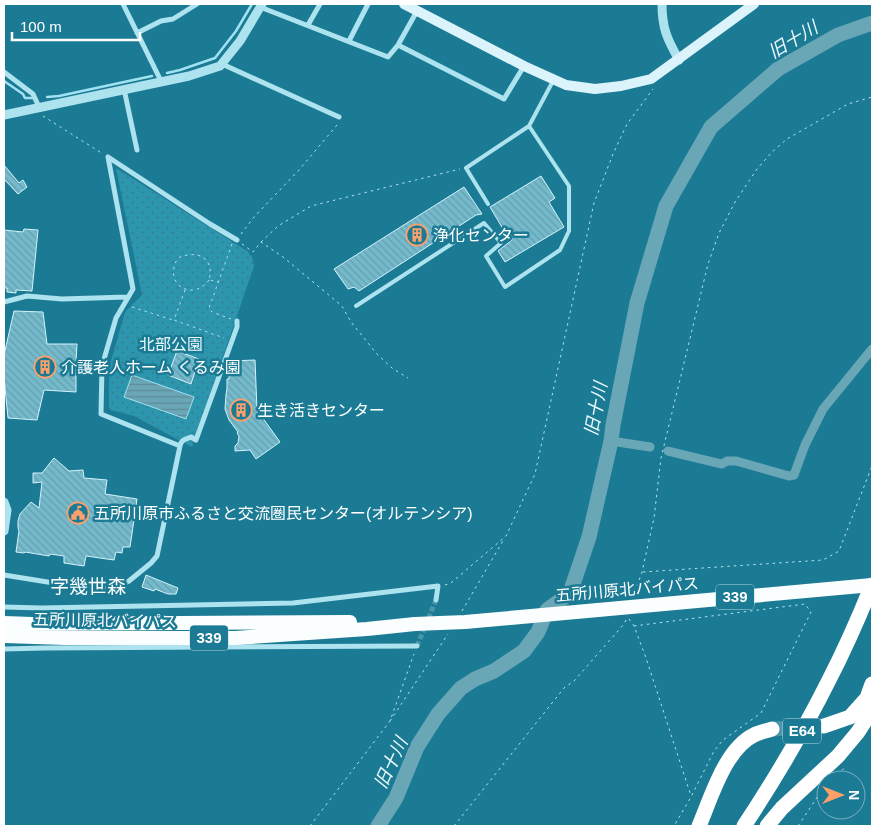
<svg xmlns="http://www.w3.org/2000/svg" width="876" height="830" viewBox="0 0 876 830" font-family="Arial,'Noto Sans JP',sans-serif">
	<defs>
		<pattern id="grass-dots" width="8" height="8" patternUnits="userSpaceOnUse" patternTransform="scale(1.25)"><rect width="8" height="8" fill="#2c96af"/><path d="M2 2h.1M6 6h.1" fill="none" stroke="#377c8c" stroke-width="1.8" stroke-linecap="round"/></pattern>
		<pattern id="water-rules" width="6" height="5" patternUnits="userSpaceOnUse" patternTransform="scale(1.25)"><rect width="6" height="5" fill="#69a6b6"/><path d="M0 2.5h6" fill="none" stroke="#608b96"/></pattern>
		<pattern id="building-back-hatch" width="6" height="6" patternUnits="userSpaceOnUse" patternTransform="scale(1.25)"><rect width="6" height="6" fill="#73bacc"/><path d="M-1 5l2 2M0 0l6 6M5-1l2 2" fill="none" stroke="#699eac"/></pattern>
	</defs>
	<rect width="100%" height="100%" fill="#1c7b94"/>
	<path fill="url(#grass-dots)" d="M116,168L247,251L252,257L254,266L192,447L134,416L111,410L109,407V368L125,312L142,295Z"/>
	<path fill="url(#water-rules)" stroke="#a0e2f1" d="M132,375L194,397L186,419L124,397Z"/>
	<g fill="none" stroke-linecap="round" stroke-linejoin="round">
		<path stroke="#a0e2f1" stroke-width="2.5" d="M167,73L180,70L215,58L236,31L252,4
			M4,81L23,94L25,98H33
			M47,97L59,96L152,76"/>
		<path stroke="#69a6b6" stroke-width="9" d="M611,441L650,447
			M668,451L722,464L727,461H736L789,476L794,475L805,445L823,409L872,349"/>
		<path stroke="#69a6b6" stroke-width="15" d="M378,826L396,798L417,747L438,714L461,688L475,679L494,671L524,651L538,632L547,610L570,593L589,537L611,441L613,425L637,303L666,206L711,127L778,69L838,35L872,23"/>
	</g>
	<path fill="url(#building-back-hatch)" stroke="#d4f3fb" d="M4,165L19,183L23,180L27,187L18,194L4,179Z
		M541,176L555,198L549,202L564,227L505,262L498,251L512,240L505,229H503L490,207Z
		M464,187L482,214L476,215L359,291L354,287L348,289L334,269Z
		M24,229L38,230L32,291L16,290V293L7,292V288H4V230L23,232Z
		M14,311L43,312L47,344H77L76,362H87V373H76V392L44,390L37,420L8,418L4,377V355Z
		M177,351L199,359L191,384L168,375Z
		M255,360L257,410L280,442L256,459L250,450L235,451V446L238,443L239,436L237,433L238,432L229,420L225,409L226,395L227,388V379H229V370H230V361Z
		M54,458L69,471L83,470L84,478L107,480L105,494L137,499L130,547H123L122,553L116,552L114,560L86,556L84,566L64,563V556L50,554L49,556L25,552L24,553L16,552L19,531L18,528V521L20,514L31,502L39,508L42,482L33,483V473H42Z
		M146,575L178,588L176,594H168L155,589L154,591L142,587Z"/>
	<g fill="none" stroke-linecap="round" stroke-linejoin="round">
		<path stroke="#4995a9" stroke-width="5" stroke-dasharray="5 2.5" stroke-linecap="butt" d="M417,646L436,600"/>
		<path stroke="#4995a9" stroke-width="15" stroke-dasharray="15 8" stroke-linecap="butt" d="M772,729L824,726"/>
		<path stroke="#ade2ef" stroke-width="1" stroke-dasharray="2.5 4" stroke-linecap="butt" d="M43,116L103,154
			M241,234L254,217L299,170L337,125
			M261,242L278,226L311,206L460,169
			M242,244L253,252L261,242L283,257L342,306L351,322L377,354L392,368L408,378
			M209,280C192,303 162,283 178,258C197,249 215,258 209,280L218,282
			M185,290L174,320L224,338
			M132,307L173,320
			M231,319L212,312L210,310L209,308L232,244
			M643,572L823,560L839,551L872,466
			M445,585L451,583L506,536L535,474L594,203L613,154L627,124L653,89
			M637,586L642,572L654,518L661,458L708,264L719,233L735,202L757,169L772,152L787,139L848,104L872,97
			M462,611L504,539
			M629,619L634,626L646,658L691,796
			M634,626L805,604L811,612L761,713L723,740L714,751L691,797L674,826
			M390,721L448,634
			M833,780L844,768
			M310,826L390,721L414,654
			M454,826L564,688L574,681L624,624L627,618
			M798,826L818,796L826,788"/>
		<path stroke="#ade2ef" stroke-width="4" d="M488,204L466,168L529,126
			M356,306L484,223L501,243L486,256L505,287L560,250L569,231V186L529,126L553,81"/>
		<path stroke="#ade2ef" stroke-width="5" d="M123,4L161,81
			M260,7L388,57L398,45L417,11
			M308,25L320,4
			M137,33L161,21L173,19L197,4
			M349,41L368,4
			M398,45L504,99L524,66
			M222,64L339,117
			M4,72L33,94L39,107
			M124,89L137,150
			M108,157L210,224L237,240
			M4,302L27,296L62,299L127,297
			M180,446C181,440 185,439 191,437L196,440L237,327V321
			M4,575L60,584L113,589L129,581L151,563L157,556L180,446L101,414L102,366L116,318L133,289L108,157
			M4,607L42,608L293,603L438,586L436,600
			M4,649L44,648L417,646"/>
		<path stroke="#ade2ef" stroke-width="9" d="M662,4C662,28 667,39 679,60
			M4,115L189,76L220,66L240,41L262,4
			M4,502L7,510L4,531"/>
		<path stroke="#dbf4fb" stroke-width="10" d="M404,4L524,66L566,85L595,89L621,86L651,79L754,4"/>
		<path stroke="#fafeff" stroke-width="14" d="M598,610L872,585
			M4,623L32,624L350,622
			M4,636L65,638H236L367,629L415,624"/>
		<path stroke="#fff" stroke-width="15" d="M824,726L850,717L867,698L872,684
			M699,826C711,798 725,749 754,735C759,732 767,731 772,729
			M744,826C775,779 804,730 829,680C845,649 859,617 872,585
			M767,826L782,808L838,756L858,732L872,710"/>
		<path stroke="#fafeff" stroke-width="14" d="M415,624L465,622L598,610"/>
	</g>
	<defs>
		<g id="building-ring" transform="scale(1.125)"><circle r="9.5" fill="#1c7b94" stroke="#ffa06b" stroke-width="1.5"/><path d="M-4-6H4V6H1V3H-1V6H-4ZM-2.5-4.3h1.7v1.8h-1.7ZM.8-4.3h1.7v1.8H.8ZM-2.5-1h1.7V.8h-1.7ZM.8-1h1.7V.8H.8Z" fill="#ffa06b"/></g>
		<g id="civic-ring" transform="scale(1.125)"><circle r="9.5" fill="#1c7b94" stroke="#ffa06b" stroke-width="1.5"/><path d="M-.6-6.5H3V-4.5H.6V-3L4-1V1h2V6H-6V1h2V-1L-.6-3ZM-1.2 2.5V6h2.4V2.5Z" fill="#ffa06b"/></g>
	</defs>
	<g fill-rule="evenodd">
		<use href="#building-ring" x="417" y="235"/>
		<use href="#building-ring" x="45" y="367"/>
		<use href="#building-ring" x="241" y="410"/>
		<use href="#civic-ring" x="78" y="513"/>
	</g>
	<g text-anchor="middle" stroke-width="5" stroke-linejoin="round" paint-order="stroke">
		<g fill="#1c7b94" stroke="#bbd7df" stroke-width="1">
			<rect x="716" y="584.5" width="38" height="25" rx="4"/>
			<rect x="190" y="625.5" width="38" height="25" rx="4"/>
			<rect x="783" y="718.5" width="38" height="25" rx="4"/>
		</g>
		<g font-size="15" font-weight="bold" fill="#fff">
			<text x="735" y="602">339</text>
			<text x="209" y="643">339</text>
			<text x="802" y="736">E64</text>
		</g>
		<g font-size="16" fill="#fff" stroke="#1c7b94" text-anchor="start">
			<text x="433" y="241">浄化センター</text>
			<text x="61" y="373">介護老人ホーム くるみ園</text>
			<text x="257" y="416">生き活きセンター</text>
			<text x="94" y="519">五所川原市ふるさと交流圏民センター(オルテンシア)</text>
		</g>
		<g font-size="16" fill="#eaf9fd" stroke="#1c7b94">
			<text x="171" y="350">北部公園</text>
		</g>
		<g font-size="16" fill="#fff" stroke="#1c7b94">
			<text transform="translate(627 589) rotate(-5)" y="6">五所川原北バイパス</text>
			<text transform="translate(105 620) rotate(1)" y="6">五所川原北バイパス</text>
		</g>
		<g font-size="18" font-style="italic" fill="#eaf9fc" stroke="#1c7b94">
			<text transform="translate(793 40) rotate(-31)" y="6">旧十川</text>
			<text transform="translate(596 409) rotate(-79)" y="6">旧十川</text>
			<text transform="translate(391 763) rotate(-65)" y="6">旧十川</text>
		</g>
		<g font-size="19" fill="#fff" stroke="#1c7b94">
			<text x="88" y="593">字幾世森</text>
		</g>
	</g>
	<rect width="876" height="830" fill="none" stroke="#ffffff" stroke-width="10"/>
	<g transform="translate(841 795) rotate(90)"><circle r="24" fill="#1c7b94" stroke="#77b0bf"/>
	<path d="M0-4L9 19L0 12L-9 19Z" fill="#ffa06b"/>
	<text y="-8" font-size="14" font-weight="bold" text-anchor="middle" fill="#ffffff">N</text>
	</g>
	<path d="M12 32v8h128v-8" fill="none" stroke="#ffffff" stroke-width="2.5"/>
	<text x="20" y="32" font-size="15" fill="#ffffff" stroke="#1c7b94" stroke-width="4" paint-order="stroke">100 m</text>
</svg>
